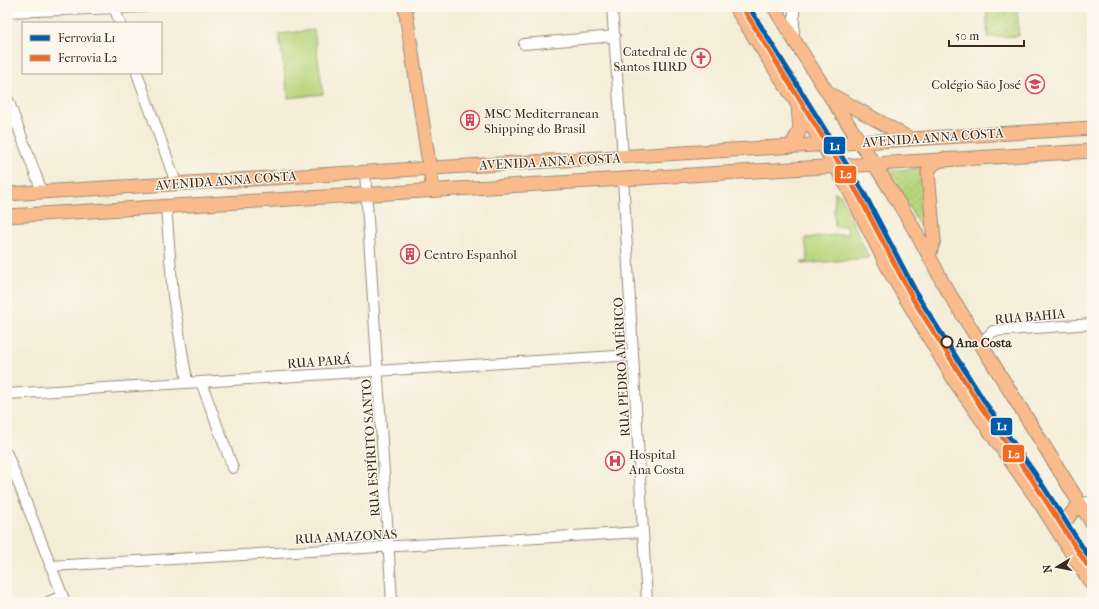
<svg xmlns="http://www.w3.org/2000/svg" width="1099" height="609" viewBox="0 0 1099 609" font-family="'IM FELL French Canon',serif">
	<defs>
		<pattern id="park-dots" width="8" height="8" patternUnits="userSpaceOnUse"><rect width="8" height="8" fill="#b7d57c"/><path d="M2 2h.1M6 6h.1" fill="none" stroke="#9eb76b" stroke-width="1.8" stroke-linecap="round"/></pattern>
	</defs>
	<rect width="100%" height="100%" fill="#fbf7ec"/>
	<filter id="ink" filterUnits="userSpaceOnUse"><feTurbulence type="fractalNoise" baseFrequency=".025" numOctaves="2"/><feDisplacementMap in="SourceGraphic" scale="8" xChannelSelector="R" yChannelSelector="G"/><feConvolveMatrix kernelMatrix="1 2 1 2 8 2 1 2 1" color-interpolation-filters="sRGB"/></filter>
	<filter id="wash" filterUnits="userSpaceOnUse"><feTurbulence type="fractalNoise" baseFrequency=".012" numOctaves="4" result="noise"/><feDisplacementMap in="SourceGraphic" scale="16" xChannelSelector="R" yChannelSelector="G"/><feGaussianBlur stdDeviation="0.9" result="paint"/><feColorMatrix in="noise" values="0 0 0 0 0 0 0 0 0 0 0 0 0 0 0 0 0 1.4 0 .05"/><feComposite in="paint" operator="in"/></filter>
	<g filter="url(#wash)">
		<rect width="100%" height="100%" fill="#f4edd7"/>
		<path fill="#b7d57c" stroke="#79804d" d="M314,30L323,94L288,98L279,34Z
			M835,192L841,196L869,258L802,264V262H808L805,238L848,234L847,226L835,227L834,213Z"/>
		<path fill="url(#park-dots)" stroke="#79804d" d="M986,7H1017L1019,36L988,37Z
			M921,168L927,228L924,232L887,171Z"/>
	</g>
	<g filter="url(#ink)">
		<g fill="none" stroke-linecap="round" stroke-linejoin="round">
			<g stroke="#988c7a" stroke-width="12">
				<path id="minor" d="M114,7L120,23
					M612,7L623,157
					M794,7V42
					M7,12L144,7
					M524,44L615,36
					M137,73L176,183
					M7,97L42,192
					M365,172L392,602
					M623,178L647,602
					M166,206L173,296L187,382
					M985,352L986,338L993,331L1092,324
					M201,382L233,468
					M7,394L633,355
					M7,454L65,602
					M1080,503L1092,502
					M50,566L643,532
					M48,602L62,596"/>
			</g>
			<g stroke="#988c7a" stroke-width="15">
				<path id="major" d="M405,7L433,190
					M735,7L811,125L848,188L890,272L956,383L1040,503L1092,585
					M774,7C829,101 896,187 944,285L1092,523
					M830,94L907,137
					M791,146L800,130L798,106
					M7,194L1092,128
					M7,216L1092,151
					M929,256L934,240L928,172L933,164L943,159
					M1061,536L1062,525L1080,503"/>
			</g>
			<use href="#minor" stroke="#fff" stroke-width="10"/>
			<use href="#major" stroke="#fabb8c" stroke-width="13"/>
			<g stroke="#fbf7ec" stroke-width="8">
				<path id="rail-1" d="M749,7L863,191L919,298L986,404L1036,475L1092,562"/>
			</g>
			<g stroke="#fbf7ec" stroke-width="8">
				<path id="rail-2" d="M744,10L858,194L914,301L981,407L1031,478L1087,565"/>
			</g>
			<use href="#rail-1" stroke="#005ca9" stroke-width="5"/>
			<use href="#rail-2" stroke="#f26a21" stroke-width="5"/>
		</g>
	</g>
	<defs>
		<g id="church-ring" transform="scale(1)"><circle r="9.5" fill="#fbf7ec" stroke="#d1495b" stroke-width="1.5"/><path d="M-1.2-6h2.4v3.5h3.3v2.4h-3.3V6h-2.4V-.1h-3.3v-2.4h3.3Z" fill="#d1495b"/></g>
		<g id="school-ring" transform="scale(1)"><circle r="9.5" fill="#fbf7ec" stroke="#d1495b" stroke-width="1.5"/><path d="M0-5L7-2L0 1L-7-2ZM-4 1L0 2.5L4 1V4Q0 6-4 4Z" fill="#d1495b"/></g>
		<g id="building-ring" transform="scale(1)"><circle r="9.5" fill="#fbf7ec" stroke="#d1495b" stroke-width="1.5"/><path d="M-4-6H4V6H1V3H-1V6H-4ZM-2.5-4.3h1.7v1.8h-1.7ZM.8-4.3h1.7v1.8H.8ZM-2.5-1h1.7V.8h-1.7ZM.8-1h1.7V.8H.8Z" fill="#d1495b"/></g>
		<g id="hospital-ring" transform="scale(1)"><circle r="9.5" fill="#fbf7ec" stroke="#d1495b" stroke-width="1.5"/><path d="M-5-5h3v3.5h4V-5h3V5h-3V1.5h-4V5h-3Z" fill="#d1495b"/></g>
	</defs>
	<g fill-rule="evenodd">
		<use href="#church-ring" x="701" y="58"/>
		<use href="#school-ring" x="1035" y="84"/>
		<use href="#building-ring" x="470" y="120"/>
		<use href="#building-ring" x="410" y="254"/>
		<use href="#hospital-ring" x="615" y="461"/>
	</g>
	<circle fill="#fbf7ec" stroke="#3b2a1e" stroke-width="2" cx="947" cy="342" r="5.5"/>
	<g text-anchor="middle" stroke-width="3" stroke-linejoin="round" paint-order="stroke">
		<g font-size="13" fill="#3b2a1e" stroke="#fbf7ec" text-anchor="start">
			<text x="687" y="56" text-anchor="end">Catedral de<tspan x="687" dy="15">Santos IURD</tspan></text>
			<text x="1021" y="89" text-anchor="end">Colégio São José</text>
			<text x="484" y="118">MSC Mediterranean<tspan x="484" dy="15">Shipping do Brasil</tspan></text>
			<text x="424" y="259">Centro Espanhol</text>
			<text x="629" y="459">Hospital<tspan x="629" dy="15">Ana Costa</tspan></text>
		</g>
		<g font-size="13" fill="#3b2a1e" stroke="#fbf7ec">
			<text transform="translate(933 137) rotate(-4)" y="5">AVENIDA ANNA COSTA</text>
			<text transform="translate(550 161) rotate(-3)" y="5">AVENIDA ANNA COSTA</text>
			<text transform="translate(226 180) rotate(-4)" y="5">AVENIDA ANNA COSTA</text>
			<text transform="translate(1030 316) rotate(-5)" y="5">RUA BAHIA</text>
			<text transform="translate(319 361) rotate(-4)" y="5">RUA PARÁ</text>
			<text transform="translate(621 367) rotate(-93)" y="5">RUA PEDRO AMÉRICO</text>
			<text transform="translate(370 448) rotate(-94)" y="5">RUA ESPÍRITO SANTO</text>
			<text transform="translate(346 536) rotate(-3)" y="5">RUA AMAZONAS</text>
		</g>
		<g font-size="13" font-weight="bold" fill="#3b2a1e" stroke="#fbf7ec" text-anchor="start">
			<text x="956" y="347">Ana Costa</text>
		</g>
	</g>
	<g stroke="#fbf7ec" stroke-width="1.5">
		<rect x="823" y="136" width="23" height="19" rx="4" fill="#005ca9"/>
		<rect x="834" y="165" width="23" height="19" rx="4" fill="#f26a21"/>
		<rect x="990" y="417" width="23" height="19" rx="4" fill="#005ca9"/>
		<rect x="1002" y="444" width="23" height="19" rx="4" fill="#f26a21"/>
	</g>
	<g font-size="11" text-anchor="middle" font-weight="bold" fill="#fff">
		<text x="835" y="150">L1</text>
		<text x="846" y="178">L2</text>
		<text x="1002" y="430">L1</text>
		<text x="1014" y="458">L2</text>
	</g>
	<rect width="1099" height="609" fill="none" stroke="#fbf7ec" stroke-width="24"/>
	<rect x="22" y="22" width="140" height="52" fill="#fbf7ec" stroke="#aea59a"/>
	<rect x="30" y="35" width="20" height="6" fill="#005ca9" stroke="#aea59a"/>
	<text x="58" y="42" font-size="12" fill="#3b2a1e">Ferrovia L1</text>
	<rect x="30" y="55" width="20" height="6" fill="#f26a21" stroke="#aea59a"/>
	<text x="58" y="62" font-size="12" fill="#3b2a1e">Ferrovia L2</text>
	<g transform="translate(1057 567) rotate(260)" stroke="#fbf7ec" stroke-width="3" paint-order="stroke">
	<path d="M0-3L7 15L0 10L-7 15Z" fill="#3b2a1e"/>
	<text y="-6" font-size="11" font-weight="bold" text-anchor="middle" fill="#3b2a1e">N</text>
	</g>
	<path d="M949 40v6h75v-6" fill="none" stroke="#3b2a1e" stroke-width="2"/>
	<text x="955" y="40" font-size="12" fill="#3b2a1e" stroke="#fbf7ec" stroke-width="3" paint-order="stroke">50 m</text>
</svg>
